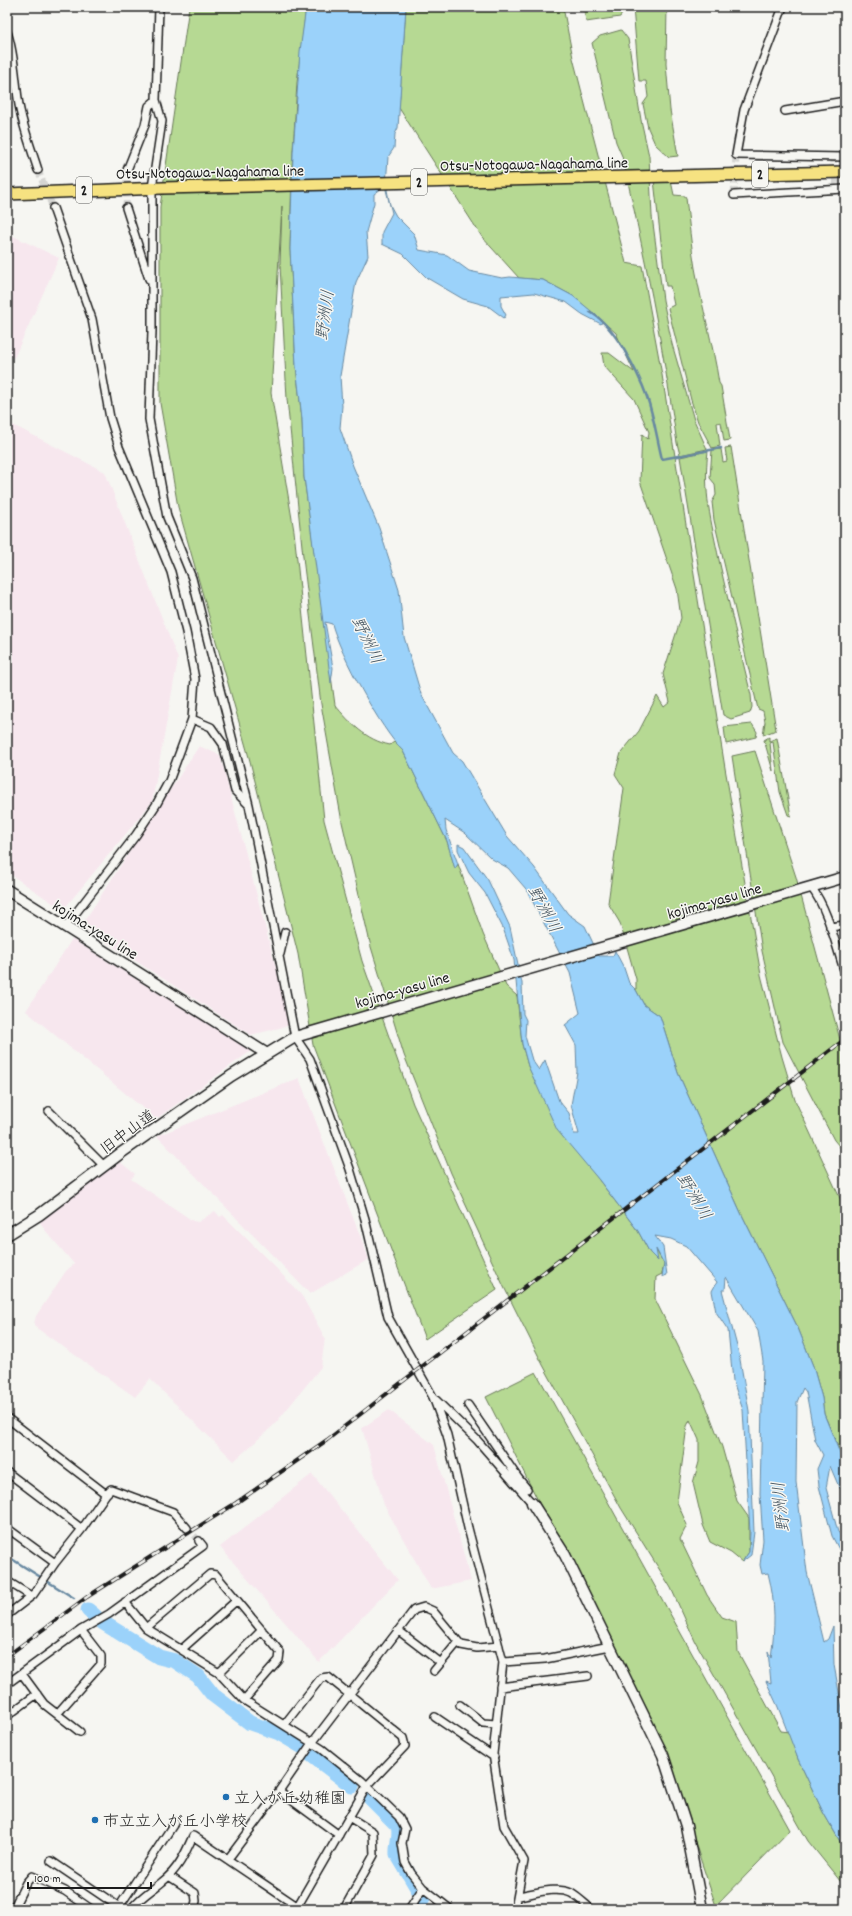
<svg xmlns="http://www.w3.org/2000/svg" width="852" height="1916" viewBox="0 0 852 1916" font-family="Dekko,'Klee One',sans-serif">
	<rect width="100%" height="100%" fill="#f6f6f2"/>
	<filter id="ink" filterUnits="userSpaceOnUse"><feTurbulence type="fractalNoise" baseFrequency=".025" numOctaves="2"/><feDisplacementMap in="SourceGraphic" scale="8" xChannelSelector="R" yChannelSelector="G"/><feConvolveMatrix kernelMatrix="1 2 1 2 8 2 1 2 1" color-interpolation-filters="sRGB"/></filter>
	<g filter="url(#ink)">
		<path fill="#f7e7ee" d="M7,233L59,258L14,358L7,354Z
			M7,422L105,472L178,659L152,802L63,910L7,872Z
			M199,746L220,755L291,1025L251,1035L81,926Z
			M72,939L251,1051L156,1119L26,1011Z
			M299,1078L369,1259L310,1294L157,1136Z
			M120,1162L135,1174L131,1179L193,1221L198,1222L215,1211L220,1217L223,1215L277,1269L302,1296L325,1338L321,1367L275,1424L234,1461L150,1379L135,1397L35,1327L34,1324L36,1316L66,1271L74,1264L45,1230L39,1220Z
			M389,1410L434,1445L471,1581L431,1589L384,1505L362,1428Z
			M312,1474L398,1580L319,1662L220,1547Z"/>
		<path fill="#b6d993" stroke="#697a58" d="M189,7H306L297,83L292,168L290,249L296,366L302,419L304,477L335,705C350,723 366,740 390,745L394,742L403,751L447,841L455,868L458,864L483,934L506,986L517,996L522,1044L528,1066L543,1096L599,1180L638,1231L650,1253L655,1251V1248L664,1264L662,1274L656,1277L655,1299L702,1395L722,1447L737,1501L749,1518V1552L742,1562L731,1553L710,1542L703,1525L693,1483L699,1462V1440L690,1420L687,1426L677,1502L687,1525L680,1539L707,1595L722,1617L736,1622L738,1652L781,1731L789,1732L798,1759L823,1812L845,1850V1887L808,1841L695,1641L671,1588L621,1508L543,1365L504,1287L451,1173L404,1055L371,947L342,822L321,704L304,566L287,399L280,265L282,206L271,393L294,531L324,820L362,961L413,1104L497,1290L425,1339L313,1045L298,954L250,761L178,507L160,403V207Z
			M406,7H563L573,58L626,263L642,266L662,375L725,768L761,975L782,1057L795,1100L845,1209V1451L839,1449L824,1414L822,1398L813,1366L798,1328L741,1213L678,1073L660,1016L644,1005L636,990V979L620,923L608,903L624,788L615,774L621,753L639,731L657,696L664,707L670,702L663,674L681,618L677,589L640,481L642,434L648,439L649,432L634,399L604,366L602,353H609L634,372L616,333L573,296L543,280L519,278L482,237L399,108Z
			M584,7H624L623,12L620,17L586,22Z
			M633,7H667L666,64L670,110L678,156L669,157L655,144L648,128L643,104L648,97L646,81H639Z
			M621,30L628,39L641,120L649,156L652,216L663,300L672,344L694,420L707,449L680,455L677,443C663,346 644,251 622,156L616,142L592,43L600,36Z
			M654,180L671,181L674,195L685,196L686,198C689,222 691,245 695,268C702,307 713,344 719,383L721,386L730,440L724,441L721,422L717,423L720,446L712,448L698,422L691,400L668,308L674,305L670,286H666Z
			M731,447L776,730L763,735L765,722L763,711L758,709L714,520L712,502L716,495L715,484L710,478L712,450L721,449L723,462L727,461L725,448Z
			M708,451C703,492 711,521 719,560C729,605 740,650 751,695L752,707L750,713L731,719L723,715L680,457Z
			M752,724L757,732L756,737L726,744L724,727Z
			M769,737V741L777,738L791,816L788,815L780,792L773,742L770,743L773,771L764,740Z
			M755,751L796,877L845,1058V1153L834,1140L783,1042L762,951L732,756Z
			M536,1372L790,1830L716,1906L666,1755L486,1397Z"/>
		<path fill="#9bd2fa" stroke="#6889a1" d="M306,7H406L398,128L395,134L394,148L388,157L386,185L390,205L396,216L414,234L419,250L447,255L469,271L502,278L510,277L543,280L573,296L602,320L601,324L582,314L566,302L534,293L501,296V306L506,315L504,318L488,306L463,299L427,278L403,254L382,244V232L392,213L385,186L374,194V203L366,232L368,256L356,282L340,376L342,406L340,428L353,466L379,528L399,590L404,637L421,694L453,753L462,761L507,836L534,867L568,914L585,926L599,956H613L615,951L624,968L629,983L636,990L644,1005L660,1016L678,1073L741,1213L798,1328L813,1366L822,1398L824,1414L845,1466V1492L839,1487L830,1466L826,1488L838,1532L845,1540V1561L832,1536L819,1486L817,1469L823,1455L815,1440L806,1392L803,1388L797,1402L796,1482L807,1572L824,1642L828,1639L833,1626L834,1665L845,1725V1850L823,1812L798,1759L778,1707L766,1681L771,1683L768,1651L771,1658C775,1626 776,1605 768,1573L762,1574L760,1565L763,1540L760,1494L763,1361L758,1331L726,1277L725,1290H722L739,1354L749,1411L754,1532L751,1555L742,1562L749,1552L750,1532L743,1410L733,1381L728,1330L716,1312L712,1291L717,1282L686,1246L671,1239L655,1236L663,1247L667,1275L662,1277L664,1264L656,1249L658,1261L650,1253L638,1231L599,1180L557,1130L528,1066L522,1044L514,960L503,928L485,893L469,873L458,850V844L464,847L488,880L510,927L522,983L523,1014L526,1020L525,1036L532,1060L539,1070L545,1060L559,1101L569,1113L574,1134H579L571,1105L577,1072L576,1045L565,1025L580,1013L570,973L526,889L508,868L492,859L465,833L445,820L446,830L458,864L455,869L447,841L403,751C381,730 340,654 332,624L325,622L333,668L331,683L304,477L302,419L296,366L290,249L293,153L300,51Z"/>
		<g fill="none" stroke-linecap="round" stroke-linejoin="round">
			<path stroke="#6889a1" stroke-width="2.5" d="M590,312C614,325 638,372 647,397C654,417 657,439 662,459L721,448
				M7,1556L74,1598"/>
			<path stroke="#9bd2fa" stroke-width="15" d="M88,1610L95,1616
				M102,1622L159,1657L175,1661L198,1676L213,1695L250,1723L279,1733L301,1746
				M310,1754L352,1786
				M370,1798L398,1826C401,1834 396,1845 397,1854L423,1898L416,1909"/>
			<path stroke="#d5d5d2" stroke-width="7" stroke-dasharray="7 3.5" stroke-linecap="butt" d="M832,156L837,189
				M38,170L53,208
				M734,195L736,155
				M126,208L127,170
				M187,1528L199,1541"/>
			<g stroke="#1c1c1c" stroke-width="10">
				<path id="street" d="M159,7L156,100L162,121L152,188V331L149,419L167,517L192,578L249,805L295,1037L310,1059L350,1169L365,1219L388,1317L433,1397L447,1435L468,1528L503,1662L493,1754L504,1826L524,1861L515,1909
					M783,7L744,110L736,155L845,157
					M7,32C15,55 15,81 19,105C23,127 31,148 38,170
					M785,111L845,101
					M127,170L145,125L149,106L156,100
					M734,195L845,189
					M53,208L92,319L110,418L119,447L171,572L186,632L195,679L192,719L169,781L156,805L136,835L65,927
					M126,208L149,279
					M192,719L211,727L223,744L235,791L248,804
					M811,887C828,909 836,946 845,973
					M830,927L845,925
					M280,954L285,932
					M49,1111L104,1166
					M436,1400L477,1440L532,1503
					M468,1405L518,1478L527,1489
					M7,1418L106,1494L82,1529L55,1563L33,1595L7,1615
					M7,1472L82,1529
					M106,1494L111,1489L173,1512L187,1528
					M7,1528L55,1563
					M7,1581L31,1596
					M125,1602L146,1628L219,1673L244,1700L322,1749L362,1781L399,1817L405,1829L402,1843L405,1862L411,1873L423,1888L450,1909
					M146,1628L210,1574L216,1575L280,1652L279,1660L244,1700
					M399,1631L441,1663
					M182,1649L237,1600
					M503,1662L545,1659L610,1646
					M434,1671L458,1642
					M219,1673L262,1630
					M22,1674L44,1704L80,1732
					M7,1684L81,1630L109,1614L203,1546L199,1541
					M500,1687L588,1676
					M460,1705L483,1723L496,1724
					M57,1714L101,1664V1656L81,1630
					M7,1716L37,1694
					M435,1717L494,1757
					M284,1725L321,1678L328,1677L403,1738L405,1746L367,1786L296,1909
					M279,1791L339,1835
					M228,1859L279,1791L312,1743L414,1610L424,1607L433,1611L461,1645L477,1648L499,1646
					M51,1861L119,1907L175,1822
					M169,1876L195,1893L196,1901L194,1909
					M518,1896C533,1894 556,1886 571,1893C578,1897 585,1904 591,1909
					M13,1909L26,1883L32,1876L65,1891L91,1909
					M131,1909C140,1897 151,1891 162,1882C178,1870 185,1854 193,1836L301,1909
					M344,1909L374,1855L373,1832L349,1817
					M409,1909L423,1888"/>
			</g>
			<g stroke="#1c1c1c" stroke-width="13">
				<path id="secondary" d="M7,890L267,1054
					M7,1235L39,1215L121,1153L231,1076L295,1037L845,877
					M532,1503L565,1555L663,1755L686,1826L702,1909"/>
			</g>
			<g stroke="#1c1c1c" stroke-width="14">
				<path id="primary" d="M7,194L162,188L845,172"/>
			</g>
			<use href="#street" stroke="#f6f6f2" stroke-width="7"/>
			<use href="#secondary" stroke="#f6f6f2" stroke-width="10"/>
			<use href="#primary" stroke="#f6e281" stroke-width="11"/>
			<g stroke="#1c1c1c" stroke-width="4">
				<path id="rail" d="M7,1656L87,1597L236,1503L327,1440L845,1039"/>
			</g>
			<use href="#rail" stroke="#f6f6f2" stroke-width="2.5" stroke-dasharray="8" stroke-linecap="butt"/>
		</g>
	</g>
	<g fill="#1f6fb2" stroke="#f6f6f2" stroke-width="1.5">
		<circle cx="226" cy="1797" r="4"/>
		<circle cx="95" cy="1820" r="4"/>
	</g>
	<g text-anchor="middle" stroke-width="3" stroke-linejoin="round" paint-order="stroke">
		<g fill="#f6f6f2" stroke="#5d5d5c" stroke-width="1">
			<rect x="752" y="161" width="16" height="26" rx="3"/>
			<rect x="411" y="169" width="16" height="26" rx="3"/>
			<rect x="76" y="177" width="16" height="26" rx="3"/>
		</g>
		<g font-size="15" font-weight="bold" fill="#1c1c1c">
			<text x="760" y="179">2</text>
			<text x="419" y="187">2</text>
			<text x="84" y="195">2</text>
		</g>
		<g font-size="16" fill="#1c1c1c" stroke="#f6f6f2">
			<text transform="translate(534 163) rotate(-1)" y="6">Otsu-Notogawa-Nagahama line</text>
			<text transform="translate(210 171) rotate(-1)" y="6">Otsu-Notogawa-Nagahama line</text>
			<text transform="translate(714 900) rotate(-16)" y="6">kojima-yasu line</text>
			<text transform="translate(96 929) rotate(32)" y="6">kojima-yasu line</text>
			<text transform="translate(402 989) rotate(-16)" y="6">kojima-yasu line</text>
			<text transform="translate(127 1131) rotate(-36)" y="6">旧中山道</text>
		</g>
		<g font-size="16" fill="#1c1c1c" stroke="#f6f6f2" text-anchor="start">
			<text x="234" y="1803">立入が丘幼稚園</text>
			<text x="103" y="1826">市立立入が丘小学校</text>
		</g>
		<g font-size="17" font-style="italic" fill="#42535f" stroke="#f6f6f2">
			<text transform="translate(324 315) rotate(-82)" y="6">野洲川</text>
			<text transform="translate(368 640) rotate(64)" y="6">野洲川</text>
			<text transform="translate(545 909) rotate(61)" y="6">野洲川</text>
			<text transform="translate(695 1196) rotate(59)" y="6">野洲川</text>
			<text transform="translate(780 1507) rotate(-96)" y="6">野洲川</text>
		</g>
	</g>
	<rect width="852" height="1916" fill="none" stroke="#f6f6f2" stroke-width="24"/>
	<rect x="12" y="12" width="828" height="1892" fill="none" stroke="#1c1c1c" stroke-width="1.5" filter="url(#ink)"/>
	<path d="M28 1882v6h123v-6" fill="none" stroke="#1c1c1c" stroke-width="2"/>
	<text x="34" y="1882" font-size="12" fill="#1c1c1c" stroke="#f6f6f2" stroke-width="3" paint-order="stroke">100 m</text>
</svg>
